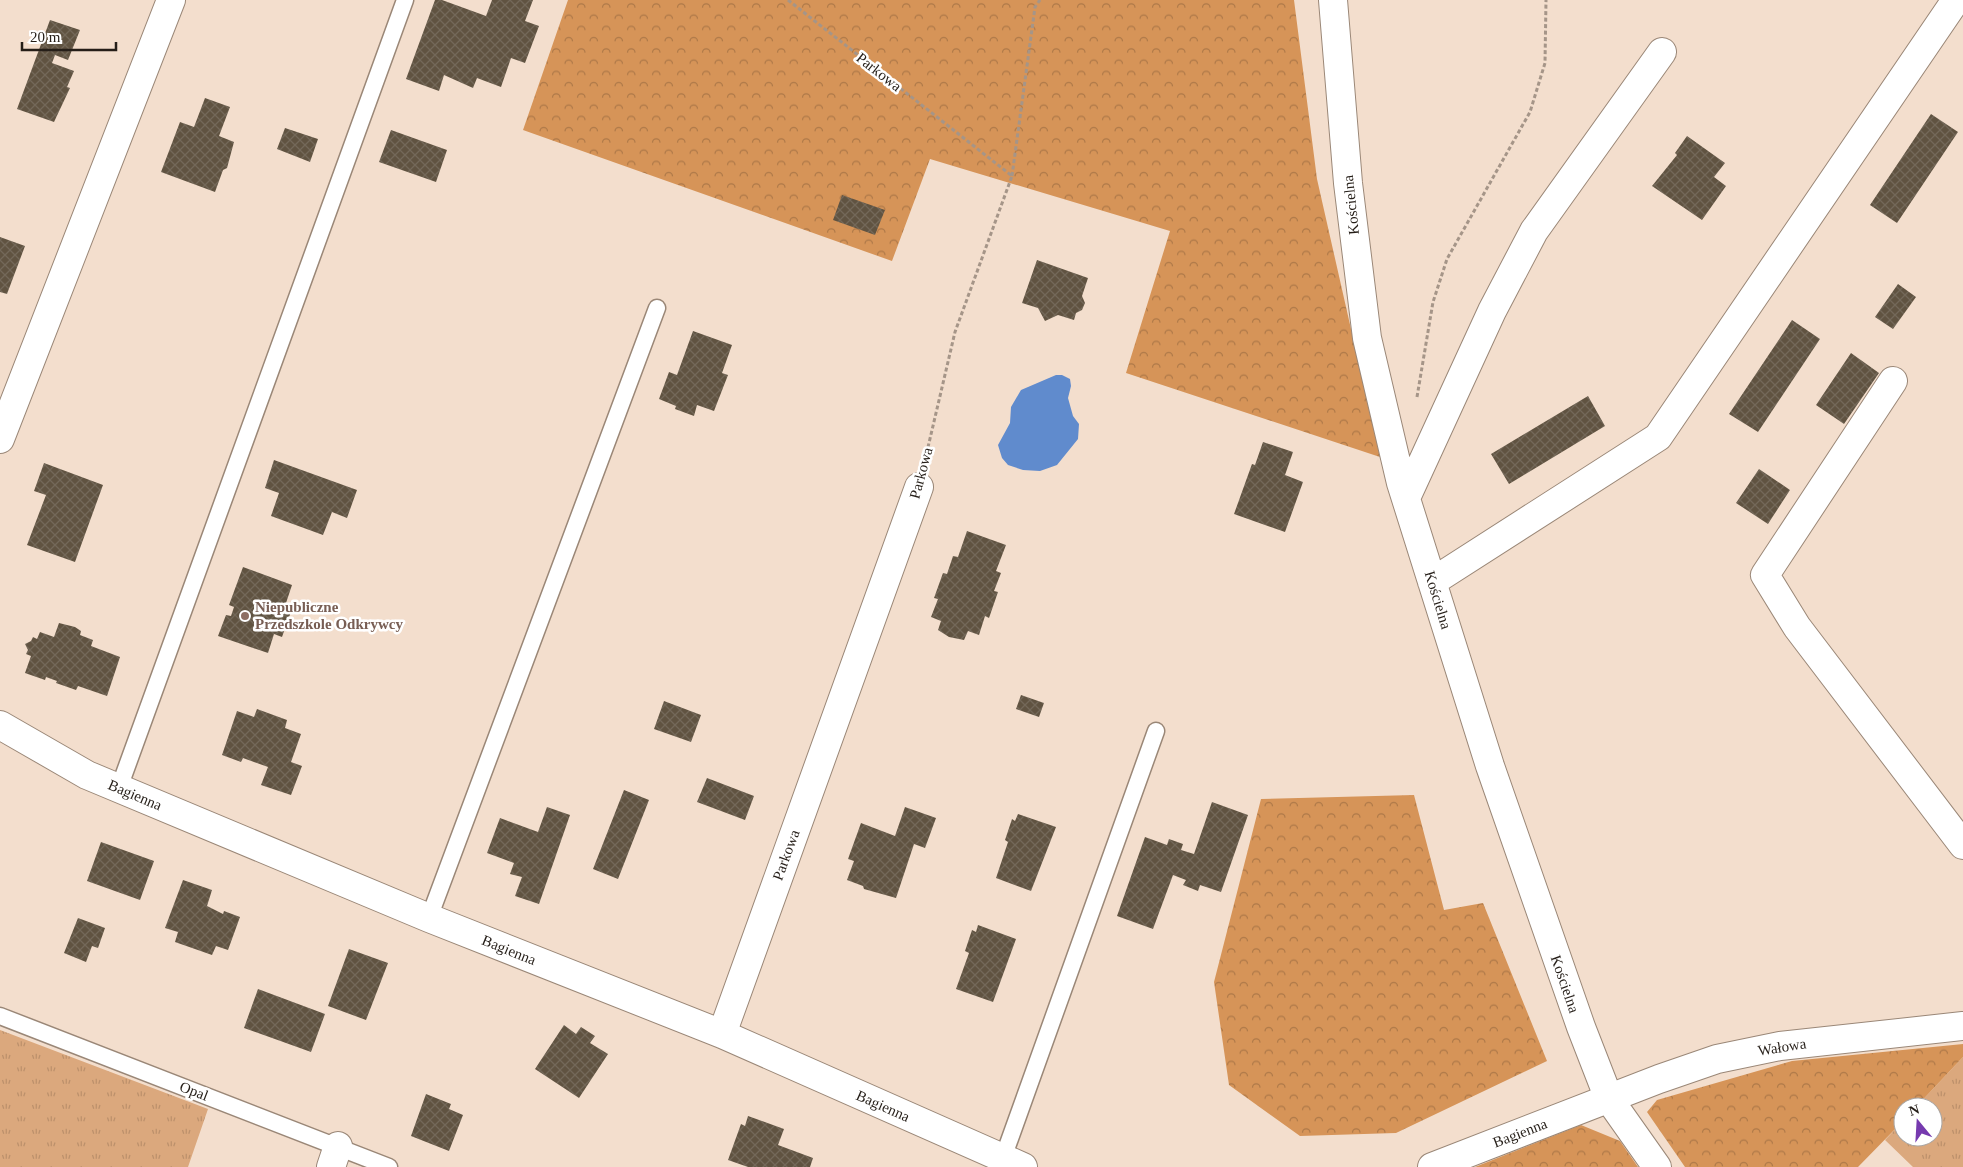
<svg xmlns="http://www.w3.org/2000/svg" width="1963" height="1167" viewBox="0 0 1963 1167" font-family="'Times New Roman',serif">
	<defs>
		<pattern id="grass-tufts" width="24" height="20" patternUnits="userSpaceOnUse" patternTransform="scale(1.25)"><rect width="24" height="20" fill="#dba87d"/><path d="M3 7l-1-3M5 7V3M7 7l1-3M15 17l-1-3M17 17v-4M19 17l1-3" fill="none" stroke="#bc906b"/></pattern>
		<pattern id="forest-crowns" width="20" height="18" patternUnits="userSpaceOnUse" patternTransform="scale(1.25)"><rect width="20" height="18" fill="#d69458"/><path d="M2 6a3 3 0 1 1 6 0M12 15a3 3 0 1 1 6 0" fill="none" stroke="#ad7848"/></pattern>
		<pattern id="building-cross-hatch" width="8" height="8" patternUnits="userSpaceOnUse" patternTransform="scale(1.25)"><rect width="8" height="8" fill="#605341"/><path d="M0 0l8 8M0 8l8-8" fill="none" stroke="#736859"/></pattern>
	</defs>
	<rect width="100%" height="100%" fill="#f3decd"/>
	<path fill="url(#grass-tufts)" d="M0,1030L208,1109L188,1167H0Z
		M1963,1057V1167H1913L1885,1140L1903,1121V1137H1933V1107H1916Z"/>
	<path fill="url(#forest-crowns)" d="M568,0H1294L1317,179L1380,457L1126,373L1170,231L930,159L892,261L523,130Z
		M1414,795L1444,910L1483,903L1547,1061L1396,1133L1300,1136L1229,1085L1214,982L1261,799Z
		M1963,1044V1057L1916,1107H1903V1121L1858,1167H1685L1647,1112L1657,1100L1792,1061Z
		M1581,1125L1620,1141L1638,1167H1475Z"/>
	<path fill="#608bcd" d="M1056,375H1062L1070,379L1071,386L1068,398L1073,416L1079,424L1078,439L1057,465L1040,471L1023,470L1008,465L1002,458L998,445L1010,423L1011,407L1021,390Z"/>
	<path fill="url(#building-cross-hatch)" d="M435,0H442L486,16L492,0H533L525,21L539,26L525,63L511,58L501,87L477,78L473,88L444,75L439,91L406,79Z
		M50,20L80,30L68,60L55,55L52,63L74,71L67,87L70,88L54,122L17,109Z
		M205,98L230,107L219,136L234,142L227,168L223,170L215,192L161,172L180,122L194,127Z
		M1931,114L1958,132L1897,223L1870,205Z
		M285,128L318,139L310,162L277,149Z
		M391,130L447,150L436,182L379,162Z
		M1687,136L1725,163L1714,177L1726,186L1702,220L1652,186L1677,155L1675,153Z
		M842,195L885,210L875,235L833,220Z
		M0,237L25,246L7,294L0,292Z
		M1037,260L1088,278L1082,296L1085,303L1082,310L1076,313L1074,320L1058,315L1045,321L1038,308L1022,303Z
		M1898,284L1916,297L1893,329L1875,317Z
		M1792,320L1820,339L1758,432L1729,414Z
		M693,331L732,345L722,373L728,375L714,411L697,405L694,416L675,409L676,406L659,399L669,372L677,375Z
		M1851,353L1879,373L1844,424L1816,405Z
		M1588,396L1605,426L1509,484L1491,454Z
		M1263,442L1293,452L1285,475L1303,482L1285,532L1234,514L1252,464L1255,465Z
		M274,460L357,490L347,518L332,512L323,535L271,516L279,493L265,488Z
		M44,463L103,485L75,562L27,545L46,495L34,491Z
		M1759,469L1790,490L1768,524L1736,503Z
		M967,531L1006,545L996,571L1001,573L994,591L998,592L989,618L985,616L979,635L968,631L964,640L949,637L938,630L941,621L931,617L938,599L934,598L943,573L947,574L953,556L958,557Z
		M243,567L292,585L286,603L293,606L282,637L274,634L268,653L218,636L226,615L231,616L234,607L229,605Z
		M59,623L75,627L81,631L80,635L93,640L91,646L120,657L107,696L78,686L76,690L56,683L57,681L46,677L45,680L25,673L31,656L26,654L28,650L25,644L31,641L33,637L37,639L40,632L54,637Z
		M1021,695L1044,703L1039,717L1016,709Z
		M664,701L701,715L691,742L654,729Z
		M257,709L287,720L285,728L301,734L291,762L302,766L291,795L261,785L268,767L243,758L241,762L222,755L237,711L254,717Z
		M707,778L754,796L745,820L697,802Z
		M624,790L649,800L618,879L593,869Z
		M1212,802L1248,815L1221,892L1200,885L1198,891L1183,885L1186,880L1173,875L1153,929L1117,916L1145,837L1167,845L1169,839L1183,844L1181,850L1194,854Z
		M547,807L570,815L539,904L515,896L522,877L510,874L514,863L487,853L500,818L538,832Z
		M905,807L936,818L925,848L914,844L896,898L864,889L863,886L847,880L854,861L848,859L861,823L895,836Z
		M1018,814L1056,827L1031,891L996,878L1008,842L1005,840L1012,819L1015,821Z
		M101,842L154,861L140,900L87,881Z
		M183,880L212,890L207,906L223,914L224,911L240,917L228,950L216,946L212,955L175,942L178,932L165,928Z
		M78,918L105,928L98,948L92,946L86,962L64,953Z
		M978,925L1016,939L993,1002L956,989L969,953L965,951L972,930L976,932Z
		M349,949L388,963L366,1020L328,1006Z
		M258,989L325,1014L311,1052L244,1028Z
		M564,1025L576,1034L581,1027L595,1036L590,1043L608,1054L579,1098L535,1069Z
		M426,1094L451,1104L449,1109L463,1115L449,1151L411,1136Z
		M748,1116L784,1129L778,1145L813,1158L810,1167H748L728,1160L741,1124L745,1126Z"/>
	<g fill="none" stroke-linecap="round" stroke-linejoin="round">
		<g stroke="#9a8777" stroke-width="19">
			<path id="service" d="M119,788L405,0
				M429,918L657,308
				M0,1016L389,1167
				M1003,1158L1156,731"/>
		</g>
		<g stroke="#9a8777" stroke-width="30">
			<path id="minor" d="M1333,0L1348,183L1367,338L1401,483L1490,766L1581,1027L1609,1099L1657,1167
				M1893,381L1765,575L1797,627L1963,845
				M0,439L171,0
				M1406,498L1492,311L1534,231L1662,52
				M1432,582L1658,437L1956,0
				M0,725L87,775L429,918L722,1034L1023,1167
				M722,1034L919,487
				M331,1167L338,1146
				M1432,1167L1659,1079L1717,1059L1780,1046L1963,1026"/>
		</g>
		<path stroke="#a59588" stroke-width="3" stroke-dasharray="4 2.5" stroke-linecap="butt" d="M788,0L1012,176L955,332L925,460
			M1012,176L1035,7L1040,0
			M1417,397L1433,302L1447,259L1530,112L1545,63L1546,0"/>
		<use href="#service" stroke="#fff" stroke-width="16"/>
		<use href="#minor" stroke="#fff" stroke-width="28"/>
	</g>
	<circle fill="#8d6e63" stroke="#fff" stroke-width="2" cx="245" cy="616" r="5"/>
	<g text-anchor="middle" stroke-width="5" stroke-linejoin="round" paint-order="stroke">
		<g font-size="15" fill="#251e18" stroke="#fff">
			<text transform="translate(879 72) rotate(38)" y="5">Parkowa</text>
			<text transform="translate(1351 205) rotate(-96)" y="5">Kościelna</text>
			<text transform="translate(921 473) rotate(-75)" y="5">Parkowa</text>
			<text transform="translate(1438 600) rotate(73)" y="5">Kościelna</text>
			<text transform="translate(135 795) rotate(23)" y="5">Bagienna</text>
			<text transform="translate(786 855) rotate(-70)" y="5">Parkowa</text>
			<text transform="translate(509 950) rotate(22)" y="5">Bagienna</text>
			<text transform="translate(1565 984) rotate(71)" y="5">Kościelna</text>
			<text transform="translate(1782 1047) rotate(-9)" y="5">Wałowa</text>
			<text transform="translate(194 1091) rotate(21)" y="5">Opal</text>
			<text transform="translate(883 1106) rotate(24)" y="5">Bagienna</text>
			<text transform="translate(1520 1133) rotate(-21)" y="5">Bagienna</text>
		</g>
		<g font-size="15" font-weight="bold" fill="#785e54" stroke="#fff" text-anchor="start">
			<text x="255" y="612">Niepubliczne<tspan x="255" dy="17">Przedszkole Odkrywcy</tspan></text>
		</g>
	</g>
	<g transform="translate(1918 1122) rotate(342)"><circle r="24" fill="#ffffff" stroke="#a8a5a3"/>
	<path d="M0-4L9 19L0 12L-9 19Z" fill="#763aaf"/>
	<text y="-8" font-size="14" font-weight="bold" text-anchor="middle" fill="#251e18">N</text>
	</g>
	<path d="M22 42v8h94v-8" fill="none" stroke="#251e18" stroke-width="2.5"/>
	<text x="30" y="42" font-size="15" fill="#251e18" stroke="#ffffff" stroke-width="4" paint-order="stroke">20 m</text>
</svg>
